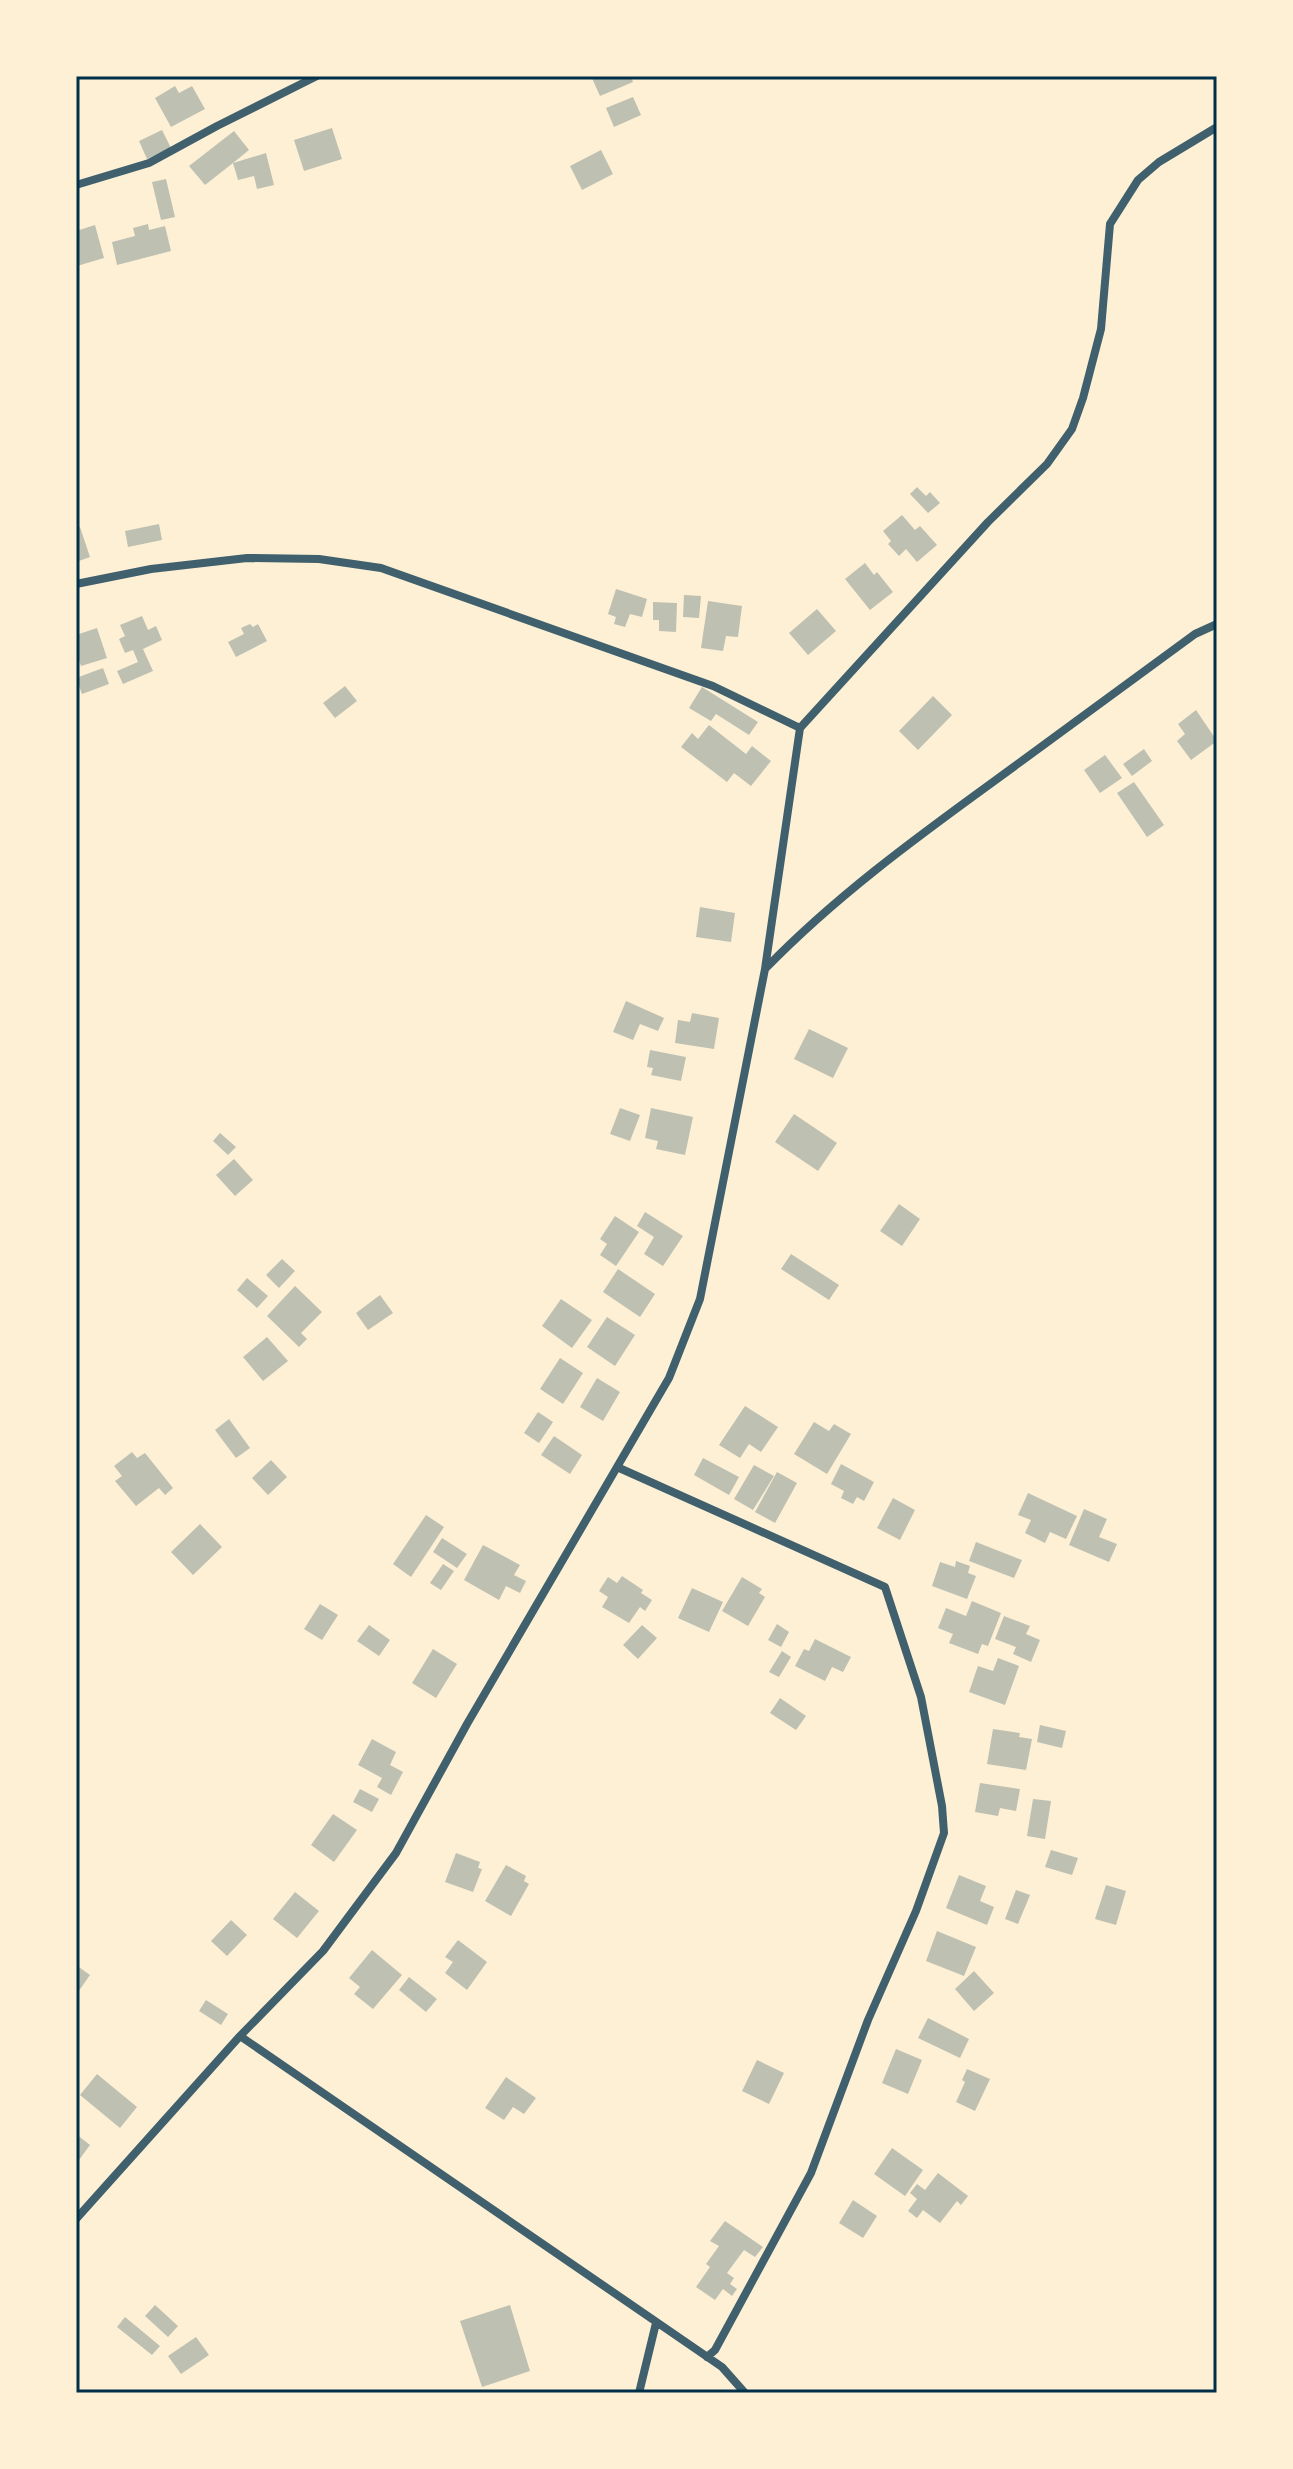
<svg xmlns="http://www.w3.org/2000/svg" width="1293" height="2469" viewBox="0 0 1293 2469" font-family="'Fira Sans Condensed',sans-serif">
	<rect width="100%" height="100%" fill="#fdf0d5"/>
	<path fill="#bec0b2" d="M591,76H631L633,82L600,96Z
		M175,86L179,93L192,86L205,109L171,127L155,98Z
		M633,97L641,115L614,127L606,108Z
		M332,128L342,159L304,171L294,140Z
		M162,130L171,148L147,159L139,141Z
		M234,131L249,150L233,163L266,153L274,185L257,189L254,176L238,180L233,163L205,185L189,166Z
		M601,150L613,174L582,190L570,166Z
		M166,179L175,217L161,220L152,182Z
		M148,224L149,230L165,226L171,251L117,265L112,242L135,236L133,228Z
		M95,225L104,258L77,266L76,231Z
		M917,487L926,496L930,492L940,503L928,513L910,494Z
		M902,515L915,530L920,526L937,545L917,562L906,549L899,556L888,544L891,541L883,531Z
		M159,524L162,540L128,547L125,531Z
		M80,527L90,557L76,562V528Z
		M865,563L874,575L877,572L893,592L870,610L845,579Z
		M616,589L647,599L642,617L630,614L625,627L614,624L616,617L608,614Z
		M684,595L701,596L699,618L683,617Z
		M708,601L742,606L738,637L726,636L723,651L701,648Z
		M653,602L677,603L676,632L659,631V620H653Z
		M817,609L836,631L808,655L789,633Z
		M142,616L148,630L156,626L162,640L143,649L153,671L123,684L117,671L138,662L133,650L125,653L119,639L125,636L120,625Z
		M250,624L253,627L258,624L267,641L236,657L228,642L244,634L241,628Z
		M97,628L107,658L81,666L78,657H76V635Z
		M103,668L109,684L82,694L76,678Z
		M345,686L357,701L335,718L323,703Z
		M702,687L758,722L749,735L716,714L711,721L689,708Z
		M933,696L952,715L918,750L899,731Z
		M1196,710L1217,741L1191,760L1177,741L1185,734L1178,724Z
		M709,725L746,754L752,746L771,761L751,786L734,773L727,782L681,747L692,733L698,739Z
		M1144,749L1152,761L1132,776L1123,764Z
		M1105,755L1122,778L1100,793L1084,770Z
		M1134,782L1164,825L1147,837L1117,793Z
		M700,907L735,913L731,942L696,937Z
		M626,1001L664,1018L658,1031L640,1024L633,1040L613,1032Z
		M692,1013L719,1018L714,1049L675,1043L678,1020L690,1022Z
		M809,1029L848,1048L833,1078L794,1059Z
		M650,1050L686,1057L681,1081L651,1075L653,1068L647,1067Z
		M620,1108L640,1115L630,1141L610,1134Z
		M651,1108L693,1117L685,1155L656,1149L658,1141L645,1138Z
		M794,1114L837,1143L818,1171L775,1142Z
		M220,1133L236,1147L228,1155L213,1141Z
		M234,1159L253,1180L235,1196L216,1175Z
		M899,1204L920,1219L902,1246L880,1231Z
		M645,1212L683,1236L663,1266L644,1254L654,1237L637,1226Z
		M615,1216L639,1232L616,1266L600,1255L607,1244L600,1239Z
		M791,1254L839,1285L829,1300L781,1269Z
		M282,1259L295,1271L279,1288L266,1275Z
		M618,1269L655,1294L640,1317L603,1292Z
		M247,1278L268,1296L257,1308L237,1290Z
		M295,1286L322,1312L301,1333L307,1339L299,1347L267,1316Z
		M380,1295L393,1313L368,1330L356,1313Z
		M561,1299L592,1320L572,1348L542,1326Z
		M607,1317L635,1335L615,1366L587,1347Z
		M267,1337L288,1361L263,1381L243,1357Z
		M560,1358L583,1373L563,1404L540,1389Z
		M597,1378L620,1392L603,1421L580,1407Z
		M745,1406L778,1427L761,1452L749,1444L740,1458L719,1445Z
		M538,1412L553,1422L539,1443L524,1433Z
		M229,1419L250,1448L236,1458L215,1430Z
		M814,1422L829,1431L834,1424L851,1434L827,1474L794,1454Z
		M554,1436L582,1455L570,1474L541,1455Z
		M132,1452L137,1458L145,1453L173,1488L165,1495L159,1488L136,1506L115,1481L122,1476L114,1466Z
		M703,1458L739,1477L729,1495L694,1475Z
		M271,1460L287,1477L268,1495L252,1478Z
		M841,1464L874,1482L864,1501L857,1497L853,1504L841,1498L844,1491L831,1484Z
		M754,1465L774,1476L753,1510L734,1499Z
		M777,1472L797,1483L775,1523L755,1512Z
		M1028,1493L1077,1516L1066,1539L1050,1532L1045,1543L1025,1533L1031,1520L1018,1515Z
		M893,1498L915,1510L900,1540L877,1528Z
		M1084,1509L1107,1519L1099,1537L1117,1544L1109,1562L1069,1545Z
		M426,1515L444,1527L411,1577L393,1564Z
		M200,1524L222,1547L193,1575L171,1552Z
		M442,1538L467,1554L457,1568L433,1552Z
		M976,1542L1022,1560L1014,1578L969,1561Z
		M483,1545L520,1565L514,1575L526,1581L520,1593L506,1586L499,1600L464,1580Z
		M956,1561L970,1566L968,1573L976,1576L967,1599L932,1586L940,1562L955,1567Z
		M443,1564L454,1571L441,1590L430,1583Z
		M622,1576L643,1590L641,1593L652,1600L645,1611L640,1607L629,1623L602,1607L608,1597L599,1591L608,1577L617,1583Z
		M742,1577L762,1589L759,1593L765,1597L748,1626L722,1611Z
		M692,1588L723,1602L709,1632L678,1618Z
		M972,1601L1001,1613L988,1646L982,1644L978,1654L949,1643L953,1634L938,1628L946,1608L966,1616Z
		M320,1604L338,1615L322,1640L304,1629Z
		M1004,1616L1030,1626L1026,1634L1040,1640L1031,1662L1013,1654L1016,1647L995,1639Z
		M777,1624L789,1632L781,1647L768,1640Z
		M369,1625L390,1640L379,1656L357,1641Z
		M642,1625L657,1638L638,1659L623,1645Z
		M815,1639L851,1657L843,1672L832,1667L825,1681L795,1666L804,1649L809,1651Z
		M433,1649L457,1664L436,1698L412,1683Z
		M782,1651L791,1657L779,1677L769,1672Z
		M998,1658L1019,1666L1005,1705L969,1692L978,1666L993,1671Z
		M780,1698L806,1716L796,1730L770,1713Z
		M1040,1725L1066,1731L1062,1748L1037,1742Z
		M993,1729L1020,1733L1019,1737L1032,1739L1026,1770L987,1764Z
		M372,1739L396,1752L390,1765L403,1772L391,1795L377,1787L382,1778L358,1765Z
		M980,1783L1020,1789L1016,1811L1000,1808L998,1816L975,1812Z
		M360,1789L379,1799L372,1812L353,1802Z
		M1033,1799L1051,1801L1045,1839L1027,1836Z
		M333,1814L357,1830L334,1862L311,1845Z
		M1051,1850L1078,1858L1072,1875L1045,1867Z
		M456,1853L480,1862L478,1868L482,1869L473,1892L445,1882Z
		M506,1865L526,1876L524,1881L529,1884L511,1916L485,1901Z
		M959,1875L986,1886L980,1901L994,1907L987,1925L946,1908Z
		M1106,1885L1126,1891L1116,1925L1095,1919Z
		M1016,1890L1030,1895L1018,1924L1005,1919Z
		M295,1892L319,1911L297,1938L273,1919Z
		M231,1920L247,1935L227,1956L211,1941Z
		M937,1931L976,1947L964,1976L926,1961Z
		M458,1940L487,1962L467,1990L445,1973L453,1962L445,1957Z
		M372,1950L402,1975L373,2009L354,1994L360,1987L349,1978Z
		M76,1965L90,1975L76,1995Z
		M974,1971L994,1993L974,2011L955,1989Z
		M409,1977L437,1999L426,2012L399,1990Z
		M206,2000L228,2014L221,2025L199,2011Z
		M928,2018L969,2039L960,2058L918,2038Z
		M896,2049L922,2060L908,2094L882,2083Z
		M757,2060L784,2073L769,2104L742,2091Z
		M967,2069L990,2079L975,2111L956,2102L965,2082L962,2080Z
		M97,2074L137,2107L120,2128L80,2095Z
		M506,2077L536,2098L524,2114L513,2107L504,2120L485,2108Z
		M76,2134L90,2145L76,2164Z
		M892,2148L923,2170L905,2196L874,2174Z
		M938,2173L968,2196L961,2205L957,2201L940,2223L923,2210L917,2218L908,2211L917,2199L910,2193L917,2184L925,2190Z
		M853,2200L877,2216L863,2238L839,2223Z
		M725,2221L763,2247L755,2257L744,2250L727,2273L734,2278L730,2284L737,2289L732,2296L723,2289L715,2300L696,2287L710,2267L706,2264L719,2246L710,2241Z
		M155,2305L178,2326L168,2337L145,2316Z
		M510,2305L530,2371L482,2387L460,2321Z
		M125,2317L160,2346L152,2355L117,2327Z
		M196,2337L209,2355L181,2374L168,2356Z"/>
	<g fill="none" stroke-linecap="round" stroke-linejoin="round">
		<path stroke="#3f606c" stroke-width="8" d="M76,185L149,163L217,126L317,76
			M76,584L151,569L247,558L319,559L381,568L713,686L800,728
			M766,968C834,898 913,840 993,782C1060,733 1128,683 1195,634L1217,624
			M617,1467L885,1587L921,1697L942,1806L944,1833L916,1911L868,2020L811,2173L715,2350L707,2357
			M240,2036L722,2367L745,2393
			M76,2219L240,2036L323,1951L396,1853L467,1724L669,1378L700,1299L765,969L800,728L988,522L1047,464L1072,429L1083,398L1101,329L1110,224L1138,180L1159,162L1217,127
			M639,2393L656,2323"/>
	</g>
	<rect width="1293" height="2469" fill="none" stroke="#fdf0d5" stroke-width="156"/>
	<rect x="78" y="78" width="1137" height="2313" fill="none" stroke="#003049" stroke-width="3"/>
</svg>
